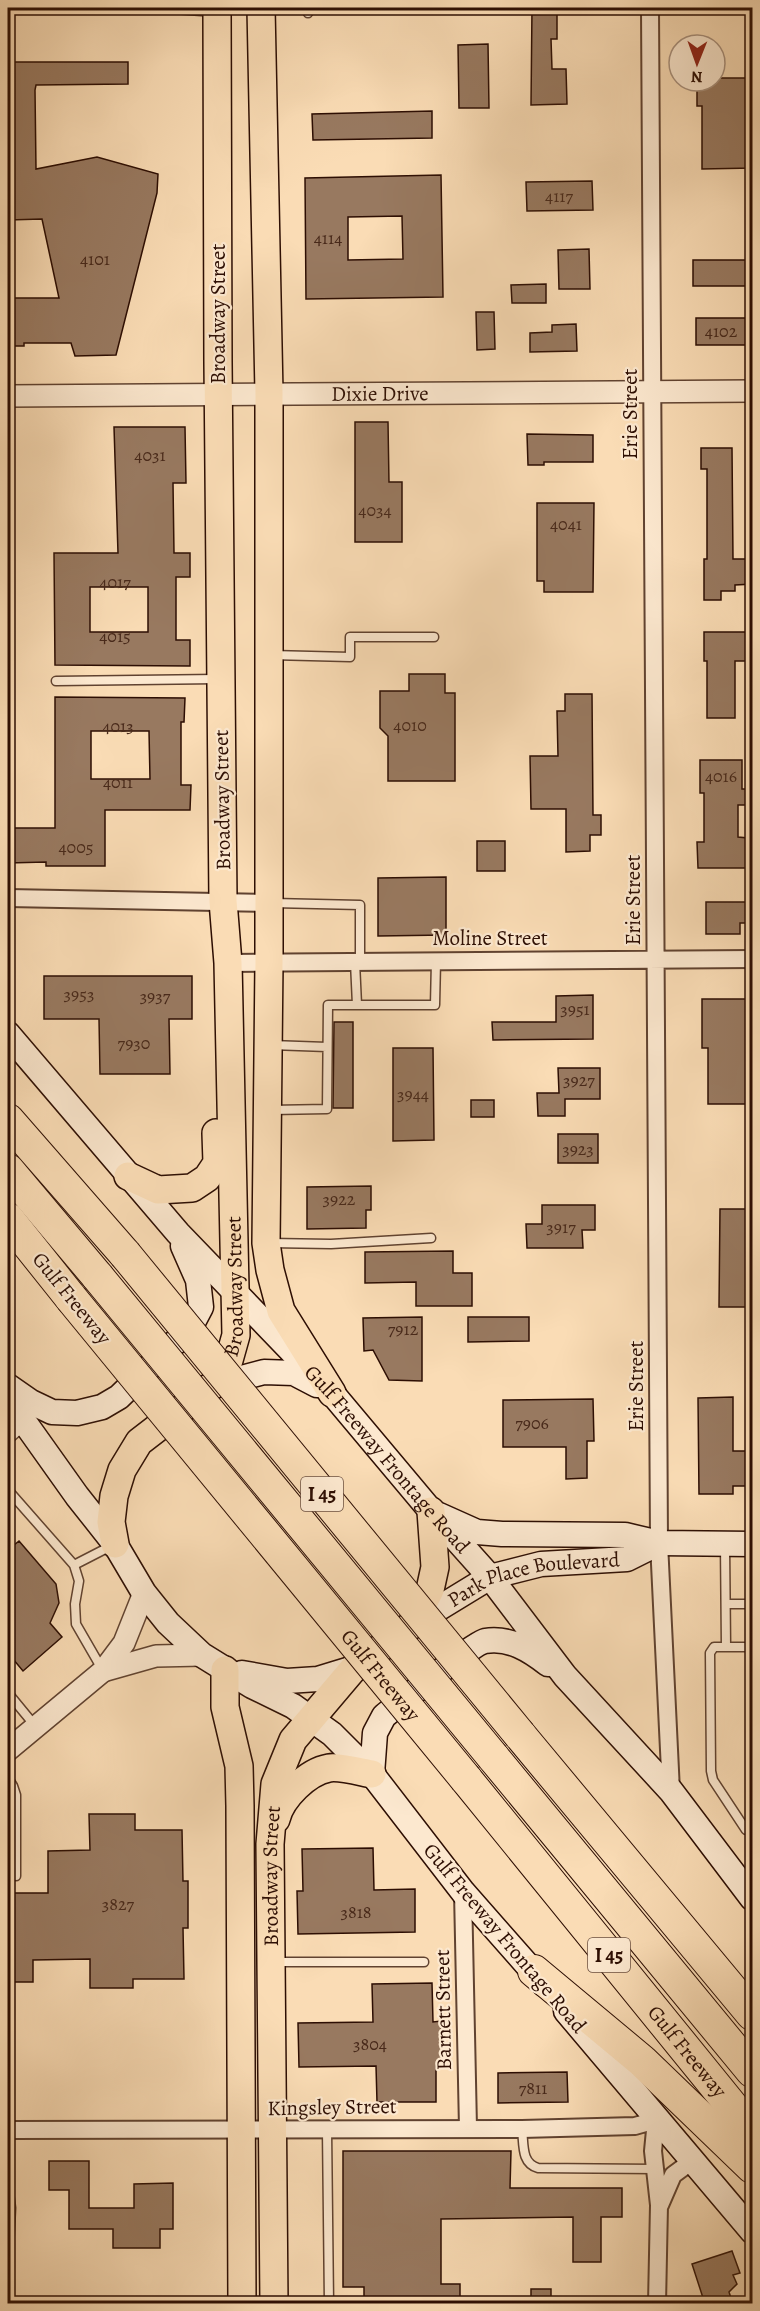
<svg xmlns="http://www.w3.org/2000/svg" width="760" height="2311" viewBox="0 0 760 2311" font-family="Alegreya,serif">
	<rect width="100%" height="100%" fill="#fadcb5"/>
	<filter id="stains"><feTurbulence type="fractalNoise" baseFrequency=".00333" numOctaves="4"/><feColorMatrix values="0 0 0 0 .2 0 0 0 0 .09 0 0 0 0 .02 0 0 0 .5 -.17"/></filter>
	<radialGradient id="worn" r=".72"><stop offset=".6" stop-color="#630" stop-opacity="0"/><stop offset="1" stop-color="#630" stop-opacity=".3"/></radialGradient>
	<path fill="#987960" stroke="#2d0e03" stroke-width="1.5" fill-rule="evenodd" d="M532,8H557V39H551L552,69H566L567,104L531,105Z
		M488,44L489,108H459L458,45Z
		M9,62H128V84L36,85L35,90L36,169L97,157L158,174L157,193L116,355L75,356L71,343H24V346H8V298H59L42,219L8,220V165L14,164V90H9Z
		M715,78H752L753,168L702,169V106H697V81H715Z
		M432,111V138L313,140L312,114Z
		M441,175L443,297L306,299L305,178ZM402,216L403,259L348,260V217Z
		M592,181L593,210L527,211L526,182Z
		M589,249L590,289H559L558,250Z
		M693,260H752V286H693Z
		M546,284V303H512L511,285Z
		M476,312H494L495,349L477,350Z
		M696,318H746V345H696Z
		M576,324L577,351L530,352V333L552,332V325Z
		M355,422H388L389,482H402V542H355Z
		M114,427H185L186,483H173L174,553H190V577H176V640H190V666L55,665L54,553H118ZM90,587H148V632H90Z
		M527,434L593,435V462H544V465H528Z
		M701,448H732L733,559H753V584L735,585V591H721V600H704V559H707V469H701Z
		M537,503H594L593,592H544V581H537Z
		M704,632H746V661H735V718H707V661H704Z
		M409,674H445V693H455V781H388V736L380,728V691H409Z
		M565,694H592L593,815H601V835H590V851L566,852V809H531L530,756H558L557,711H565Z
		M55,697L185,698L184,722H181V785H191L190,810H105V866H46V862L8,863V828H55ZM91,731H149L150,779H91Z
		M700,760H742V789H753V805H738V837L748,838V868H698L697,842H704V793H700Z
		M477,841H505V871H477Z
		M446,877V935L378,936V878Z
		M706,902H753V923H740V934H706Z
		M44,976H192V1019H169L170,1074H100L99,1019H44Z
		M593,995V1039L493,1040L492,1022H556V996Z
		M702,999H746L747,1066H753V1104H708V1048H702Z
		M334,1022H353V1108H333Z
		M393,1048H433L434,1140L393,1141Z
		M558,1068H600V1099H565V1116H538L537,1093H559Z
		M471,1100H494V1117H471Z
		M558,1134H598V1163H558Z
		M371,1186V1210H366V1228L307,1229V1187Z
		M542,1205H595V1230H582L583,1248H527L526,1224H542Z
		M720,1209H753V1307H719Z
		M453,1251V1273H472V1306H416V1282L365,1283V1252Z
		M422,1317V1381L389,1380L373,1350L364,1351L363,1318Z
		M468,1317H529V1341L468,1342Z
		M733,1397V1451H753V1486H733V1494H699L698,1398Z
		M593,1399L594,1441H587V1478L566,1479V1447H503V1400Z
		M19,1541L56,1584L59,1603L50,1623L62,1637L23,1671L8,1653V1550Z
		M89,1814H135V1830H182L183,1881H188V1928H183L184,1979H133V1988H90V1959L33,1960V1982H8V1893H48V1851L90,1850Z
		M373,1848L374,1890L415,1889V1932L298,1934L297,1891H303L302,1849Z
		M432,1983L433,2022L441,2021L442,2065H436V2102H377L376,2066L299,2067L298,2023L373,2022L372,1984Z
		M567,2072L568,2102L498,2103V2073Z
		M343,2151H511L510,2188H622V2217H601V2262H573V2217L441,2219V2284H460V2304H364V2287H343Z
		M49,2161H89V2208H134V2184L173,2183V2229H160V2248H113V2229H69V2190H49Z
		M732,2251L740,2273L733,2275L737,2284L729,2292L733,2304H705L692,2264Z
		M531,2289H551V2304H531Z"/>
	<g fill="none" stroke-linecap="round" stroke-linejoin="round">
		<g stroke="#604230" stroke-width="11">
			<path id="service" d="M175,9L214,12
				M308,13V8
				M271,655L350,657V637H434
				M56,681L217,679
				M273,903L360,905V962
				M355,962L357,1005
				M271,1045L327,1047
				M271,1110L327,1109L328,1005H435L436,961
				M270,1243L331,1244L431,1238
				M8,1440L25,1425
				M8,1490L74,1565L79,1581L75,1604L76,1624L102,1669
				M725,1545L726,1647H752
				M74,1565L111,1546
				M726,1604H752
				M726,1647H714L710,1653L711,1771L713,1780L746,1830H752
				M8,1693L36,1727
				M8,1778L13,1786L16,1795V1876
				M275,1962H424
				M522,2129C524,2145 521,2163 538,2168L655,2169
				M327,2130L329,2304
				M8,2185L11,2208L8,2265"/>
		</g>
		<g stroke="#604230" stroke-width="20">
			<path id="minor" d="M650,8L659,1543L671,1791
				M8,898L268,903
				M228,963L752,959
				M463,1892L468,2128
				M8,2130L522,2129L635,2126L656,2120L653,2151L659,2205L657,2304
				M660,2205L673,2175L692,2161"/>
		</g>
		<g stroke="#604230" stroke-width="24">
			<g id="tertiary">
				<path id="s1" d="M8,396L752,391"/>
				<path d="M103,1671L156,1656L202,1655"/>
				<path d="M8,1750L103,1671L124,1643L144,1593"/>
			</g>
		</g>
		<g stroke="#2d0e03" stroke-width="27">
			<g id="secondary">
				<path id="s2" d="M8,1034L178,1233L332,1393L431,1511L490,1577L565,1676L671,1791L752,1898"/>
				<path d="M215,1385L264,1372L294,1373L317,1385"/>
				<path d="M8,1386L31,1402L52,1412L77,1413L102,1407L119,1397L190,1328L201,1307L198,1280L183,1246"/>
				<path d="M8,1399L77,1496L115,1544L144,1593L168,1623L202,1655L252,1686L293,1706L332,1734L372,1774L463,1892L544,1984"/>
				<path d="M439,1515L477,1532L502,1534L625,1535L659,1543L752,1544"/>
				<path id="s3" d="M413,1624L490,1577L541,1564L627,1559L659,1543"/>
				<path d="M242,1673L287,1681L318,1679L354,1668"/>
				<path d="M372,1774L375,1733L384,1716C399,1704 474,1643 485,1641C510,1637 530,1650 548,1664"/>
				<path d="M566,2011L752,2231"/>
			</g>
		</g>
		<g stroke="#2d0e03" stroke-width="30">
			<g id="primary">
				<path d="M261,8L269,393V962L266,1243L270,1270L281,1311L332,1393"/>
				<path d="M128,1176L158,1190L192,1188L207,1178L217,1163L216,1133"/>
				<path id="s4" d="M115,1544L111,1522L114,1496L122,1470L139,1442L213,1385L229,1360L236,1335L228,963L223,901L218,362L217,8"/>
				<path d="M225,1670V1707L239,1766L240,1806L242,2304"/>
				<path d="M276,1819C281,1798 307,1772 329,1768C339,1766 361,1772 372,1774"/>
				<path id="s5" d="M274,2304L270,1844L275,1784L293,1740L354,1668L413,1624L430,1590L435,1567L431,1511"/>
			</g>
		</g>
		<g stroke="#2d0e03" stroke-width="34">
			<g id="motorway">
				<path d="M8,1120L125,1254"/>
				<path d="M8,1170L98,1277"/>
				<path d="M8,1219L71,1298"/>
				<path d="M520,1735L752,2014"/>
				<path d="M493,1757L752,2071"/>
				<path id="s6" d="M466,1779L752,2131"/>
				<path d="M534,1971L642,2061L752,2167"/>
			</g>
		</g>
		<use href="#service" stroke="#fce8cf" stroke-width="8"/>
		<use href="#minor" stroke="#fce8cf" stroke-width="16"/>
		<use href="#tertiary" stroke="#fce8cf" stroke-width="21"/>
		<use href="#secondary" stroke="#fce8cf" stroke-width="24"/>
		<use href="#primary" stroke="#fadcb5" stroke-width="27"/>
		<use href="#motorway" stroke="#fadcb5" stroke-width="32"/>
		<g stroke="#2d0e03" stroke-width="34" stroke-linecap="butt">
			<g id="motorway-bridge">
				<path d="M125,1254L520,1735"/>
				<path d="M98,1277L493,1757"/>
				<path id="s7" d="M71,1298L466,1779"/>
			</g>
		</g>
		<use href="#motorway-bridge" stroke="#fadcb5" stroke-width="32"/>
	</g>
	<g text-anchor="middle" stroke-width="4.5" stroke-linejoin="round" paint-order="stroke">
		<g font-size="18" fill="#48291a">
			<text x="559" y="202">4117</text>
			<text x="328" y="244">4114</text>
			<text x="95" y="265">4101</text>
			<text x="721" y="337">4102</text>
			<text x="150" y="461">4031</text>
			<text x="375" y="516">4034</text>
			<text x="566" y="530">4041</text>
			<text x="115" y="588">4017</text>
			<text x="115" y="642">4015</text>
			<text x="410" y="731">4010</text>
			<text x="118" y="732">4013</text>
			<text x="721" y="782">4016</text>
			<text x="118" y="788">4011</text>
			<text x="76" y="853">4005</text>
			<text x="79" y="1000">3953</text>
			<text x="155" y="1002">3937</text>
			<text x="575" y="1015">3951</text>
			<text x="134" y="1049">7930</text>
			<text x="579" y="1086">3927</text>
			<text x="413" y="1100">3944</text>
			<text x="578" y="1155">3923</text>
			<text x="339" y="1205">3922</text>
			<text x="561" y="1233">3917</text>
			<text x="403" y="1335">7912</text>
			<text x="532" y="1429">7906</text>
			<text x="118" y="1910">3827</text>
			<text x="356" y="1918">3818</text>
			<text x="370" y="2050">3804</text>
			<text x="533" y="2094">7811</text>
		</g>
		<g fill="#fce8cf" stroke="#6b4f40" stroke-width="1.5">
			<rect x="301" y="1477" width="42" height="34" rx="4.5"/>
			<rect x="588" y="1938" width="42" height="34" rx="4.5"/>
		</g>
		<g font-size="20" font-weight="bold" fill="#2d0e03">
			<text x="322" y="1501">I 45</text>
			<text x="609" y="1962">I 45</text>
		</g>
		<g font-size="21" fill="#2d0e03" stroke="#fce8cf">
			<text transform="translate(218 314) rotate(-90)" y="7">Broadway Street</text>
			<text dy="7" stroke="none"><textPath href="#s1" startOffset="372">Dixie Drive</textPath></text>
			<text transform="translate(630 414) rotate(-90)" y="7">Erie Street</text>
			<text transform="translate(222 800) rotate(-91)" y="7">Broadway Street</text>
			<text transform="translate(633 900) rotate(-90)" y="7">Erie Street</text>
			<text x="490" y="945">Moline Street</text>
			<text dy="7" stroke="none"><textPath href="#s4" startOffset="306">Broadway Street</textPath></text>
			<text transform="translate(72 1298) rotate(51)" y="7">Gulf Freeway</text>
			<text transform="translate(636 1386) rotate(-90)" y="7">Erie Street</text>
			<text dy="7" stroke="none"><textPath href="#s2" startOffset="570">Gulf Freeway Frontage Road</textPath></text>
			<text dy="7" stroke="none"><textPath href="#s3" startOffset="132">Park Place Boulevard</textPath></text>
			<text dy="7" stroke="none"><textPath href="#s7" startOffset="488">Gulf Freeway</textPath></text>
			<text dy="7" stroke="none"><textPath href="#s5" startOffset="428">Broadway Street</textPath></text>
			<text transform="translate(505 1938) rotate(50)" y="7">Gulf Freeway Frontage Road</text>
			<text transform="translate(443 2010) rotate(-91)" y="7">Barnett Street</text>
			<text dy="7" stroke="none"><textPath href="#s6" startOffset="351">Gulf Freeway</textPath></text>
			<text transform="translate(332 2107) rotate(-1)" y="7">Kingsley Street</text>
		</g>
	</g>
	<rect width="760" height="2311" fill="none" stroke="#fadcb5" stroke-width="30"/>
	<rect x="9" y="9" width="742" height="2293" fill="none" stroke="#2d0e03" stroke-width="3"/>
	<rect x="15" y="15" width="730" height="2281" fill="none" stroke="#2d0e03" stroke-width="1.5"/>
	<g transform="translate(697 63) rotate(181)"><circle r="28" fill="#fce8cf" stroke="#a9917d" stroke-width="1.5"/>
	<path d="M0-4.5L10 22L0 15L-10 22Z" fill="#8f2418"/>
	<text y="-9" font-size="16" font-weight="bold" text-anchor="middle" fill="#2d0e03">N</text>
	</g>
	<rect width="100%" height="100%" filter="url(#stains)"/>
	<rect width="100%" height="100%" fill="url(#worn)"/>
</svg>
